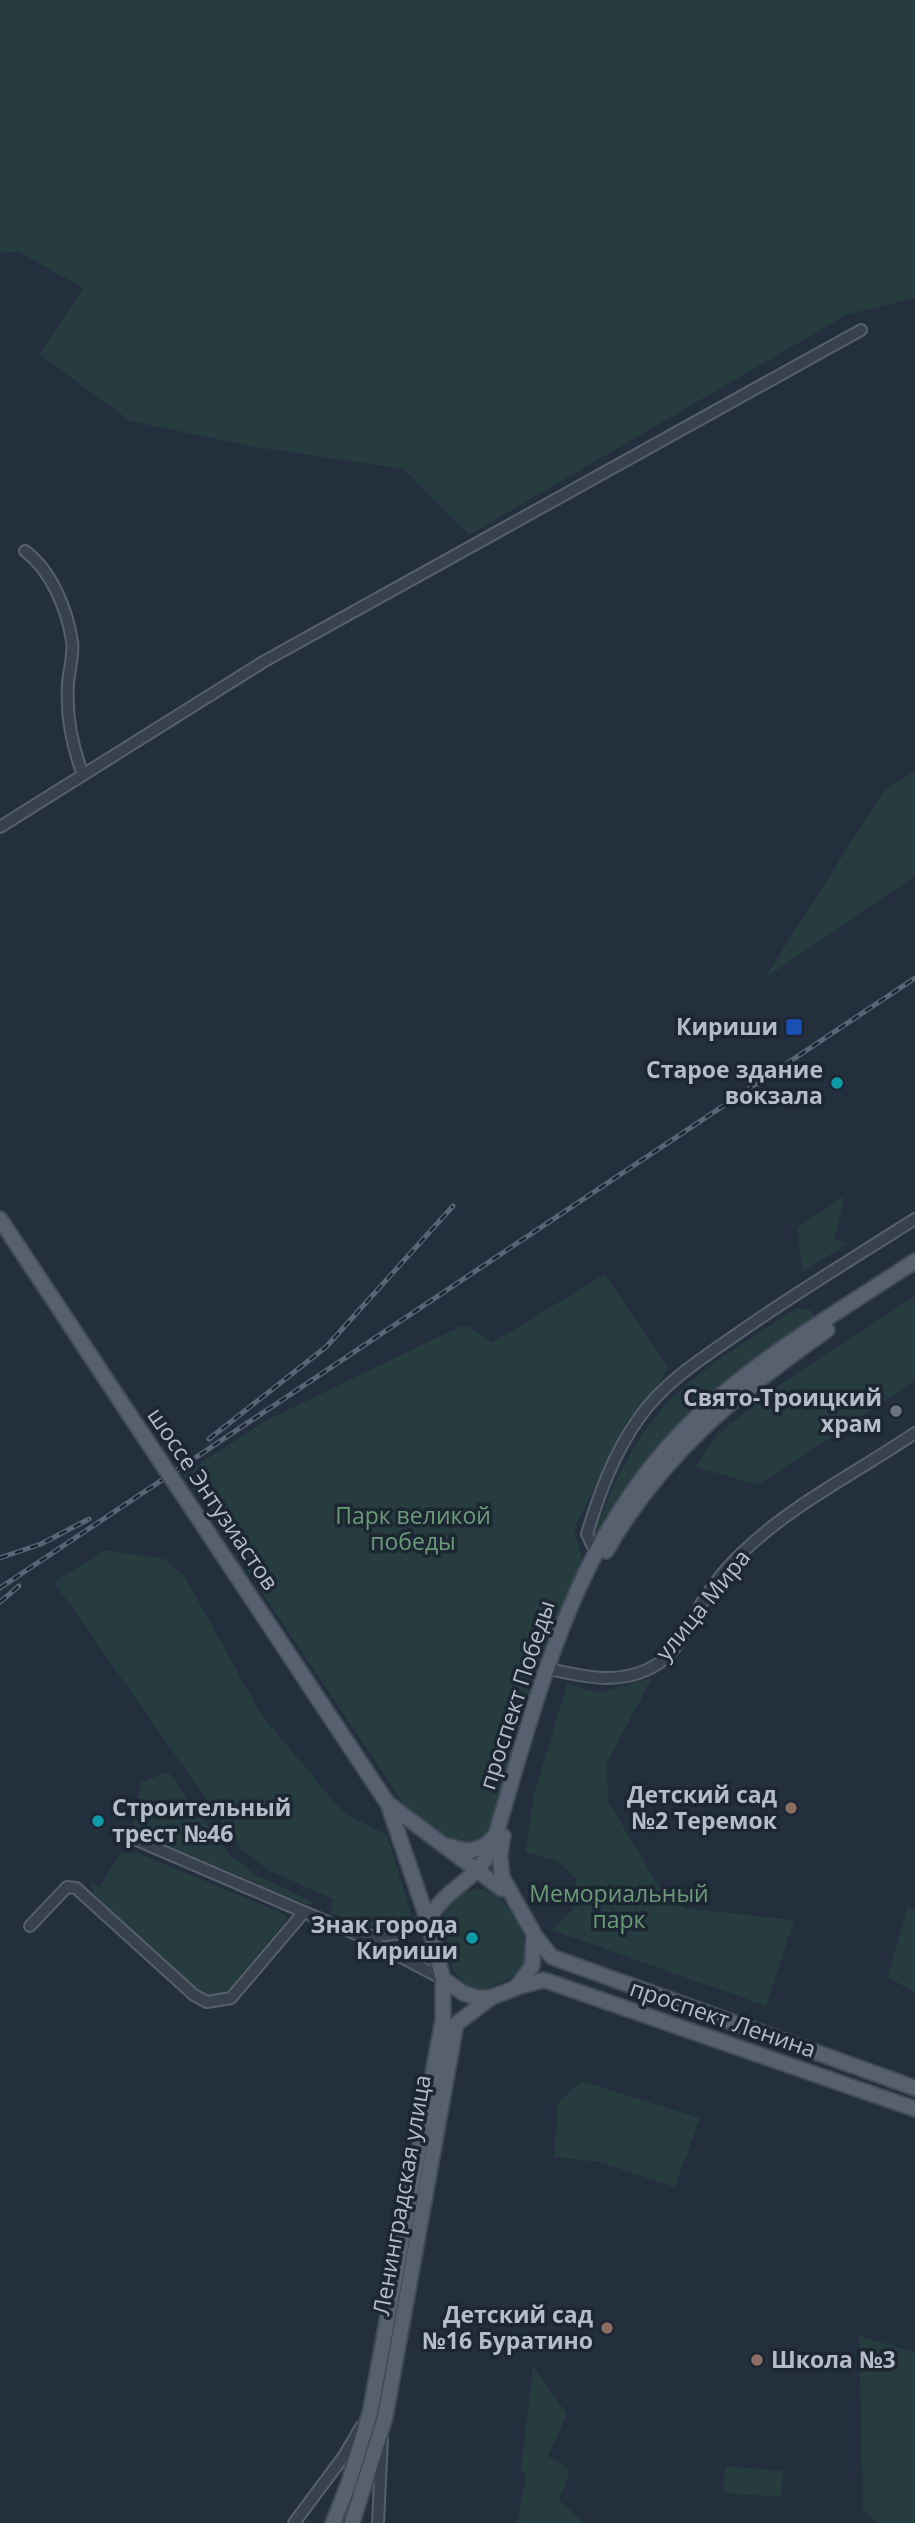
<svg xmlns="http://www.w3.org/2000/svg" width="915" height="2523" viewBox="0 0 915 2523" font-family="'Open Sans',sans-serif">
	<rect width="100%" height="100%" fill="#242f3e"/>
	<path fill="#263c3f" d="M0,0H915V298L846,315L469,535L404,469L256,447L130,421L39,354L83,288L19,252L0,253Z
		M915,771V876L764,979L885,789Z
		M845,1196L834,1239L847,1244L803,1272L797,1227Z
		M605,1274L668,1367L660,1383L625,1424L574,1529L582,1558L581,1570L519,1743C505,1762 509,1774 505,1794C485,1873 447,1842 403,1803L183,1475L263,1422L459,1327L468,1326L492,1343Z
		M915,1296V1381L759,1485L695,1467L718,1434L786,1380Z
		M797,1308L812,1311L817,1324L598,1535L595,1532C609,1493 627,1454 652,1421C686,1375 750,1340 797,1308Z
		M105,1550L164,1559L185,1577L262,1716L344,1813L387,1835L413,1920C380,1932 362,1927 331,1913L333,1899L268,1870L241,1849L54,1582Z
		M652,1678L607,1763L608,1801L661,1890L686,1908L794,1920L766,2006L552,1930L573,1909L576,1879L558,1861L525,1852L534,1794L567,1684L598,1693Z
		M168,1772L229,1854L257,1876L314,1902L308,1905L132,1830L141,1782Z
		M122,1852L140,1854L286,1915L287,1919L226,1993L214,1996L195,1990L94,1895L90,1882L99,1887Z
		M482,1889C509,1894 542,1951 516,1974C509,1980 501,1982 492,1986C463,1997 453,1973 447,1949C438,1916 442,1893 482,1889Z
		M908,1904L915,1911V1993L888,1977Z
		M581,2081L700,2118L675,2187L600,2162L554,2157L558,2103Z
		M859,2336L915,2352V2523H879L863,2511Z
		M533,2366L567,2414L548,2456L570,2470L559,2500L584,2523H517L526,2476L521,2470Z
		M725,2466L783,2471L781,2497L723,2493Z"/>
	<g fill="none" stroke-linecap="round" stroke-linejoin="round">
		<g stroke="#565f6c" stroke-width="14">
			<path id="minor" d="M25,551C51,570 67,609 72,641C74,654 69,670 68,684C66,715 72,746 83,775
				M0,827L263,662L861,330
				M595,1551L587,1534C599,1494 614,1453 639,1418C665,1381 704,1357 740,1332C797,1292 857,1256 915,1219
				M545,1668C584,1677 623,1687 659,1663C681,1648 691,1619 705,1598C715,1582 729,1565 743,1552C792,1504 858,1472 915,1433
				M125,1835L304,1912
				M30,1926L67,1887L76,1888L194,1995L207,2002L231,1998L304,1912L361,1936L443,1979
				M367,1936L397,1934L428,1921
				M294,2523L344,2456L361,2427
				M378,2523L382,2439"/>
		</g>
		<g stroke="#414a57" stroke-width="18">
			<path id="major" d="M0,1219L129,1414
				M191,1507L388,1804L428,1921
				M606,1551C663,1452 736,1394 827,1330
				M390,1805L502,1889
				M449,1846C467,1853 481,1852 494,1837
				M536,1937L552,1957L915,2088
				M443,1979L463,1993L478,1998L492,1997L516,1988L532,1966L534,1934L502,1877L500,1855L503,1836
				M517,1987L544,1980L915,2109
				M333,2523L348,2485L370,2413L443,2019V1979L428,1921C445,1887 475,1883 492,1848C540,1687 578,1519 711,1404C773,1349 846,1307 915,1261
				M352,2523L385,2418L456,2024L492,1997"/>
		</g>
		<use href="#minor" stroke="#38414e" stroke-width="10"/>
		<use href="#major" stroke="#56606e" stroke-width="14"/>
		<g stroke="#5a6575" stroke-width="5">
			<path id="rail" d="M209,1439L326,1347L453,1206
				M0,1558L41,1544L89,1519
				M0,1588L915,978
				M0,1602L19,1586"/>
		</g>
		<use href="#rail" stroke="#1d2633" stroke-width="2.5" stroke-dasharray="8" stroke-linecap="butt"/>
		<g stroke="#414a57" stroke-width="18" stroke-linecap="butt">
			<path id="major-bridge" d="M129,1414L191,1507"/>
		</g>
		<use href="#major-bridge" stroke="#56606e" stroke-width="14"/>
	</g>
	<rect fill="#1a4fb4" stroke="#1d2633" stroke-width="2.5" x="785" y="1018" width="18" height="18" rx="3.5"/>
	<g fill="#0f9aa8" stroke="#1d2633" stroke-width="2.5">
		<circle cx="837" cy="1083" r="7"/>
		<circle cx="98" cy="1821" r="7"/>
		<circle cx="472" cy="1938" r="7"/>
	</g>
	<circle fill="#6b7280" stroke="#1d2633" stroke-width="2.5" cx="896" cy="1411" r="7"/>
	<g fill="#8d6e63" stroke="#1d2633" stroke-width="2.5">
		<circle cx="791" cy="1808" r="7"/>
		<circle cx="607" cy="2328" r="7"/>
		<circle cx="757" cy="2360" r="7"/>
	</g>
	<g text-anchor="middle" stroke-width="7" stroke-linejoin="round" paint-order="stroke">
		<g font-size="23" font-weight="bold" fill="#b4bcc9" stroke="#1d2633" text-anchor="end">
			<text x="778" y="1035">Кириши</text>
			<text x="823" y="1078">Старое здание<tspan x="823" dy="26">вокзала</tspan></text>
			<text x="882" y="1406">Свято-Троицкий<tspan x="882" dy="26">храм</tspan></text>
			<text x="777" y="1803">Детский сад<tspan x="777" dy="26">№2 Теремок</tspan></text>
			<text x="112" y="1816" text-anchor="start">Строительный<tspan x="112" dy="26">трест №46</tspan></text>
			<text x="458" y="1933">Знак города<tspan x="458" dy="26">Кириши</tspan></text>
			<text x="593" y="2323">Детский сад<tspan x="593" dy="26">№16 Буратино</tspan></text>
			<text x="771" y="2368" text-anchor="start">Школа №3</text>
		</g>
		<g font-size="23" fill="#b4bcc9" stroke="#1d2633">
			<text transform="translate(213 1499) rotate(56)" y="8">шоссе Энтузиастов</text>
			<text transform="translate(703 1605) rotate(-51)" y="8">улица Мира</text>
			<text transform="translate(517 1695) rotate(-72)" y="8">проспект Победы</text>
			<text transform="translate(723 2019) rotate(19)" y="8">проспект Ленина</text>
			<text transform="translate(402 2195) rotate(-80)" y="8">Ленинградская улица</text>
		</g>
		<g font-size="23" fill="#6b9a76" stroke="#1d2633">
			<text x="413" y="1524">Парк великой<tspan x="413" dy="26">победы</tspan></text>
			<text x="619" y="1902">Мемориальный<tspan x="619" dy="26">парк</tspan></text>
		</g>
	</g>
</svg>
